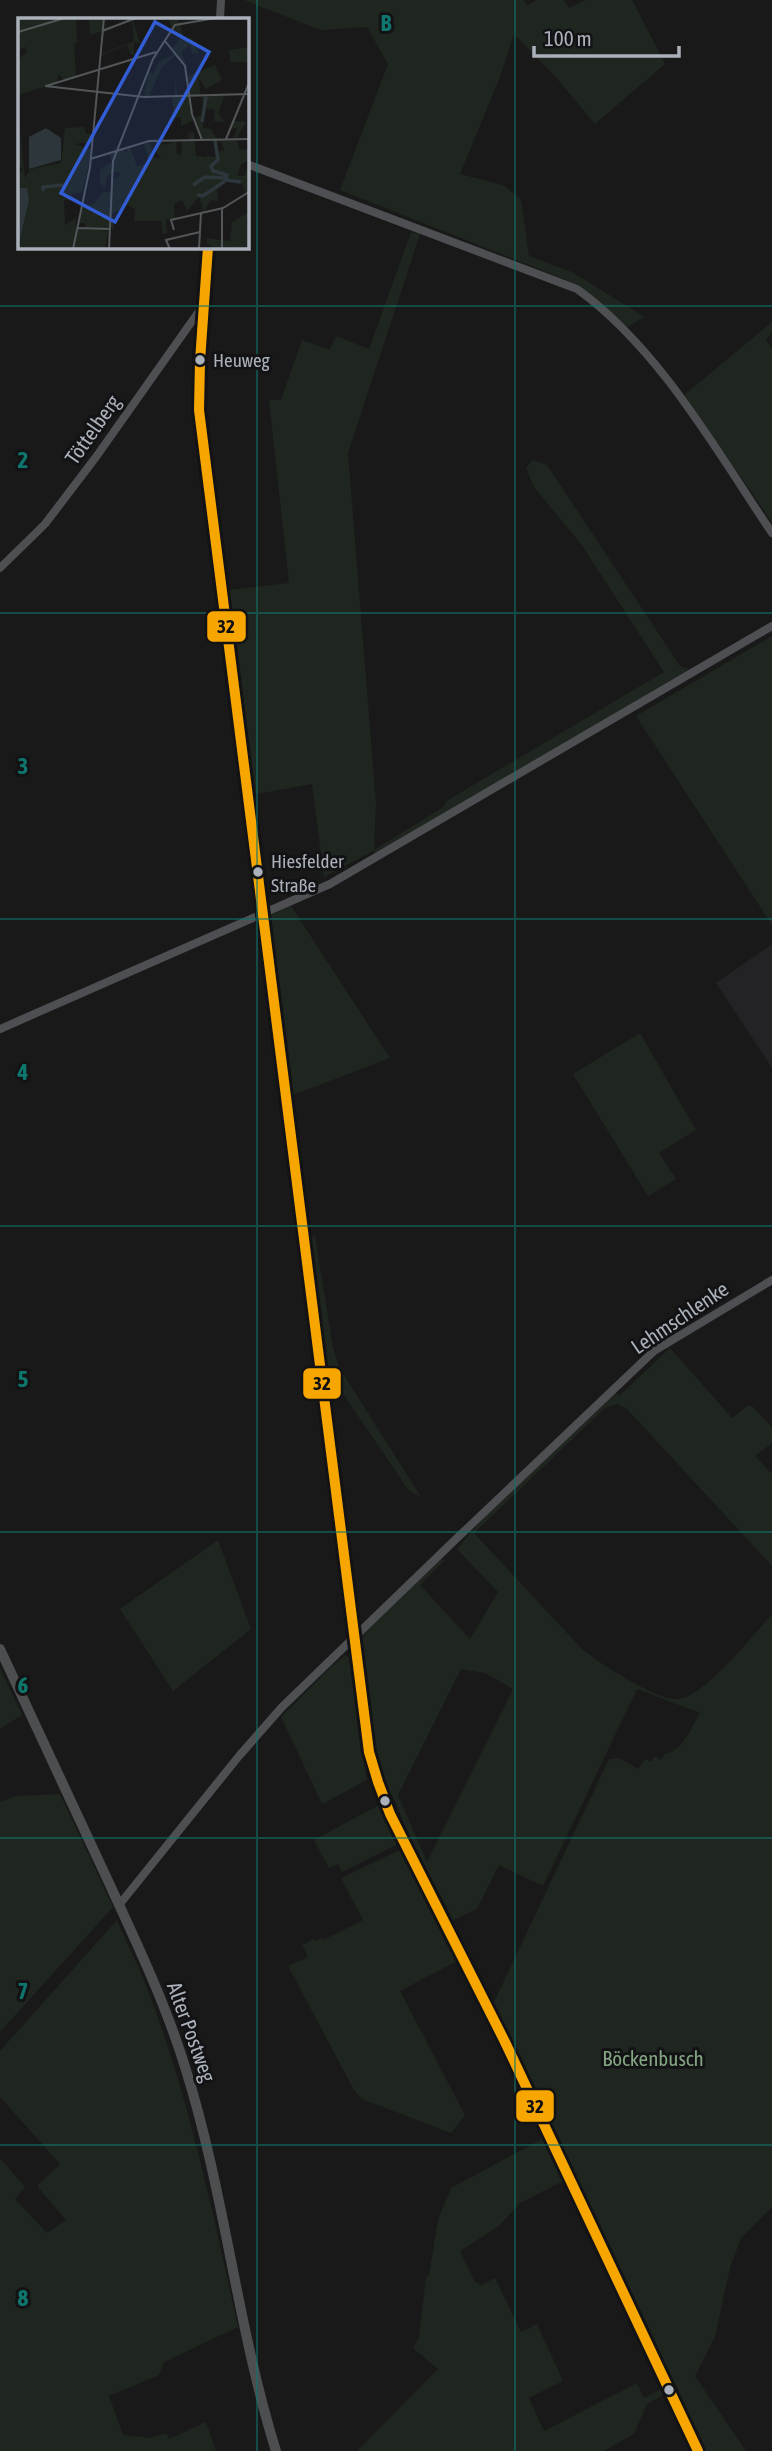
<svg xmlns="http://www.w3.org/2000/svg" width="772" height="2451" viewBox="0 0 772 2451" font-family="'Asap Condensed',sans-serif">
	<rect width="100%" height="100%" fill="#191919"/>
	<path fill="#232325" d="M772,944V1068L716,983Z"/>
	<path fill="#1f261f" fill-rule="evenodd" d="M244,0H524L527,6L536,0H564L569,8L585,0H632L665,64L595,124L553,74L514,34L500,77L460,174L503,185L521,199L529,256L572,272L645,317L627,327L579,285L340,190L388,64L367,27L320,30Z
		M411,232L420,234L348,453L376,804L374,850L442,808L448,800L664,672L581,544L534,487L526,468L533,460L547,465L680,666L690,669L377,854L373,851L324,877L312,784L253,795L229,590L289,583L269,400H281L302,340L330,350L336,336L369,349Z
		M772,322V332L766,340L772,349V522L684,395Z
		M772,636V925L636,716Z
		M291,906L390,1058L288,1097L263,918Z
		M640,1033L696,1130L659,1153L676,1179L648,1196L573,1074Z
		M315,1236L333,1348L339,1367L421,1497L409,1491L327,1370L309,1238Z
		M670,1348L732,1418L747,1406H752L772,1427V1443L755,1456L772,1474V1566L627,1409L617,1404L605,1408L474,1533L582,1649C599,1663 656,1700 677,1699C704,1698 753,1635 772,1614V2207L741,2238L730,2268L715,2337L695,2376L746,2451H705L494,2002L609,1759L619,1758L638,1769L645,1759L651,1762L655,1756L661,1760L665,1754C684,1750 690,1729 700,1713L637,1689L543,1886L499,1865L477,1909L453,1920C435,1882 412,1848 398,1808C393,1795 383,1783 379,1769C367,1731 366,1690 360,1651L361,1640L369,1628L440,1560H445L420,1585L470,1639L498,1592L457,1549L479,1523L615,1392L619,1396ZM461,1669L485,1673L513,1689L427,1862L398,1795Z
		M218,1540L251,1629L173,1691L120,1609Z
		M346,1655L350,1659L367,1780L322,1804L281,1717L333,1665Z
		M0,1668L22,1715L0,1729Z
		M60,1794L113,1907L0,2032V1802L16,1796Z
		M379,1805L398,1844L342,1872L338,1864L329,1868L314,1840Z
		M402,1849L457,1961L400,1991L465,2115L451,2133L362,2099L354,2090L288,1966L308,1957L302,1945L314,1939L315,1941L322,1938L323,1940L363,1920L341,1878Z
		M117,1920C127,1944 140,1968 149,1993C190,2101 213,2214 238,2327L164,2362L159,2375L109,2396L123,2435L150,2438L166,2433L169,2439L206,2422L216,2451H0V2158L25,2187L15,2199L47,2233L66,2220L37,2186L60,2164L0,2097V2051Z
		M544,2138L563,2181L520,2203L499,2226L460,2251L475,2282L481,2285L495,2278L521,2332L537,2324L563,2381L529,2398L544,2431L637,2383L644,2398L664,2388L667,2393L647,2404L634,2434L604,2451H357L438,2369L413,2348L419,2338L426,2277L429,2275L438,2220L451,2188Z"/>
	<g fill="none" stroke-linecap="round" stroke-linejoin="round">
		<path stroke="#4d4f52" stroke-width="8" d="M220,19L221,0
			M247,164L577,289C659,348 716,450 772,533
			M208,247L200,361L199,410L369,1752L378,1782L390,1814L505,2042L698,2451
			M0,568L45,524L96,457L202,307
			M0,1029L330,884L772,626
			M119,1905L239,1756L282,1707L456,1539L654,1351L772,1280"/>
		<path stroke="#4c4e50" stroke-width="10" d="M0,1649C34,1723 69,1796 103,1870C133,1935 165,2001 186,2070C225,2195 237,2326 276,2451"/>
		<g stroke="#131315" stroke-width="16">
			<path id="bus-1" d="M208,247L200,361L199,410L369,1752L378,1782L390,1814L505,2042L698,2451"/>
		</g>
		<use href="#bus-1" stroke="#f7a600" stroke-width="10"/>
	</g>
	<path fill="none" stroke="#0f766e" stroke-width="2" stroke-opacity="0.55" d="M257,0V2451M515,0V2451M0,306H772M0,613H772M0,919H772M0,1226H772M0,1532H772M0,1838H772M0,2145H772"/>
	<g fill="#aab1ba" stroke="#131315" stroke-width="2.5">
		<circle cx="200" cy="360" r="6"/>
		<circle cx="258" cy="872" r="6"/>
		<circle cx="385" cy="1801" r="6"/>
		<circle cx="669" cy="2390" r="6"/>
	</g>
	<g text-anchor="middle" stroke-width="6" stroke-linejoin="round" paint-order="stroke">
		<g font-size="19" fill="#aab1ba" stroke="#131315" text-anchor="start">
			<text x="213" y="367">Heuweg</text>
			<text x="271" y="868">Hiesfelder<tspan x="271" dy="24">Straße</tspan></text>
		</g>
		<g font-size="21" fill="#aab1ba" stroke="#131315">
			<text transform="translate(93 430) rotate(-55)" y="7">Töttelberg</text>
			<text transform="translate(680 1318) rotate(-34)" y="7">Lehmschlenke</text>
			<text transform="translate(191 2032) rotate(70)" y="7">Alter Postweg</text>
		</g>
		<g font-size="21" fill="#83a581" stroke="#131315">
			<text x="653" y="2066">Böckenbusch</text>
		</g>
	</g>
	<g transform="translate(18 18)">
		<rect width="231" height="231" fill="#191919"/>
		<path d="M0,0H58L59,23L66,21L56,26L58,59L46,62L41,56L39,65L0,77V42L9,34L8,29L0,32ZM71,0H85L86,10L121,0L115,3L122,25L116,24V36L113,37L109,27L82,38L84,13L72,17ZM114,2L116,23L83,36L86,14ZM151,0H160L166,20H174L181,35L174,36L172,27L163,34L170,51L158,37L144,49L131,78L157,77V57L159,77L171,78L175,101L185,96V110L193,111L199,121V134L206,132L202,122L216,120L219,110H212L214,103L228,104L218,121L222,132L231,131V142L223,146L219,158H226L231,147V174L228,176L223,164L208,163L199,172L200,183L193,182L186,194L181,178L169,193L164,182L156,186L157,201H148L149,215L145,216L143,203H116L117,191L109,187L94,196L96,211L67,210V205H60L63,190L76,186L85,174H94L95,162L103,157L100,153L89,158L87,170L82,164V152L94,144L91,135L106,131L107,136L110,130L132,124L136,140H143L138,134L142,124L147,127L158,123L159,136L163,137L164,123H171L170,115L176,114L178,138L190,139L185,122L191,139H199L197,123L184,121L176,102L163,108V99L156,100L154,78H126L131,54L135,56L141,43L158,36L154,31L162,21L154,13ZM126,126L131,145L119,148L112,129ZM231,29V44H212L211,32ZM197,47L204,62L188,71L181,61L182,77H172L170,58ZM207,77L200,95L207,104L196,103L197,92L185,89L184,78ZM1,108L7,160L13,151L43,145L47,110L66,109L68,116H74L73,124L56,126L73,131L72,141L64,175H53L58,183L46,182L47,207L58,200L57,210L90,213L87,231H0V158L5,150L0,148ZM231,194V231H197L189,225L188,220L212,223L214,204Z" fill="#1f261f" fill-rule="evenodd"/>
		<path d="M28,110L43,120V142L11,151V119ZM0,170H9L11,182L0,229Z" fill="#2c363b"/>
		<path fill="none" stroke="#2c363b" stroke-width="3.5" d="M184,104L188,79M197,122L200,142L193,148L195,153L209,157L208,162L223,164M175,167L187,159L207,160M25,173V169L45,167M179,177L185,178L207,163"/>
		<path fill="none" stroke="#535659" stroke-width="2" d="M84,13L118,0M0,14L47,0M147,23L167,48L174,96L184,122M27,68L126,79L231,76M28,68L138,34M208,121L231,65M72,141L131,123L231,121M60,210L91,211M156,212L153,202L205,190L231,174M55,231L72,149L86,0M91,231L95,143L135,41L157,7L198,0M152,231L148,222L182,214M181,231L183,195M204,231V191"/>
		<path fill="#325dd4" fill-opacity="0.15" stroke="#325dd4" stroke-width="3.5" d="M137,4L191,34L97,204L43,175Z"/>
		<rect width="231" height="231" fill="none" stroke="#aab1ba" stroke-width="3.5"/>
	</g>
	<g font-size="23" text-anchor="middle" font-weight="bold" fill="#0f766e" stroke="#131315" stroke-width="6" stroke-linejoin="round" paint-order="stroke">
		<text x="386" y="31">B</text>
		<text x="23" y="468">2</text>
		<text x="23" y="774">3</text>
		<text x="23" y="1080">4</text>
		<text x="23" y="1387">5</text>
		<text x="23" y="1693">6</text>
		<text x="23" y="1999">7</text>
		<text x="23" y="2306">8</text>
	</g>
	<g stroke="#131315" stroke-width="2.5">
		<rect x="206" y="610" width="41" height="33" rx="7" fill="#f7a600"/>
		<rect x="302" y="1367" width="40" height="33" rx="7" fill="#f7a600"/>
		<rect x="515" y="2089" width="40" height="34" rx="7" fill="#f7a600"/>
	</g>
	<g font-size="19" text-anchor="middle" font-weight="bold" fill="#111">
		<text x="226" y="633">32</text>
		<text x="322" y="1390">32</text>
		<text x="535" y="2113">32</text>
	</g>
	<path d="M534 46v10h145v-10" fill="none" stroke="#aab1ba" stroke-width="3.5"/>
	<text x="544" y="46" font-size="21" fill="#aab1ba" stroke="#131315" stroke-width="5" paint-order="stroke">100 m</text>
</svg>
